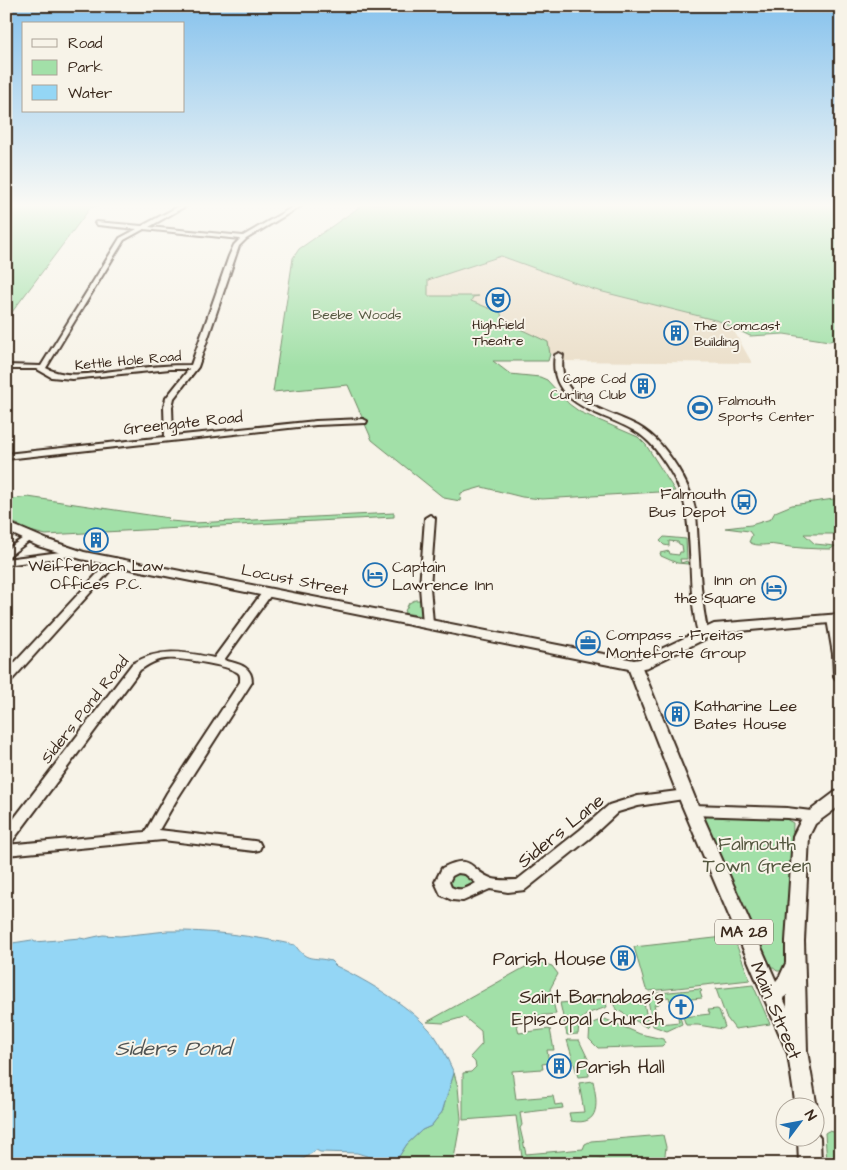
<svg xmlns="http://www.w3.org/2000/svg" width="847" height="1170" viewBox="0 0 847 1170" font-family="'Architects Daughter',sans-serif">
	<rect width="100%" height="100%" fill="#f7f3e8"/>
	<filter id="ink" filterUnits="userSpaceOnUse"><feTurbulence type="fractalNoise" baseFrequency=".02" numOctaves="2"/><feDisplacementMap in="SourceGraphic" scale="10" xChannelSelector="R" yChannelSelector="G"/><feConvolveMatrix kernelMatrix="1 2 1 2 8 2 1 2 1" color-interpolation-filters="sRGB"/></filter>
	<g filter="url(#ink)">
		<path fill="#ebdfca" d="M501,256L595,290L730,324L752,363L561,361L562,355L550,354L548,342L510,324L504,321L501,313L471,301L474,296H428V279Z"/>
		<path fill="#a2e0a8" stroke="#6e8563" d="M6,204H113L91,207L6,320Z
			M364,204H841V339L829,341L784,334L750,336L719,321L595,290L501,256L428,280V296H479L473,297L471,301L501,313C501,324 512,322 519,326L518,328L548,342L550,354L548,361H493L510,374L540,377L547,380L569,404L580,412L638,437L646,445L675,491L542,499L522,497L482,487L461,493L460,501L444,498L372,440L348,385L273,392L293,258L299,249Z
			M28,497L169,518L167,520L170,521L194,523L394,513V517L46,535L26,530L18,526L19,525L6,520V500Z
			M841,498V534H804L815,544L835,546L831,549C812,549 794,548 776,545C767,543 758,548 749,542L752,535L749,531L725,528L751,525L771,519L775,512L792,505Z
			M664,537L686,539L687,559H680L681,563L687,561L688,564L677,563L661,556L660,553L669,551L670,554L679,555L680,552H683L682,545L679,544L678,542L669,541V546L664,545L660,541Z
			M415,600H423L422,616L404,613L409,603Z
			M708,816L786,819L793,823L789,960L783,971H777L764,960L704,820Z
			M462,871L477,882L474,887L454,892L447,879L449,876Z
			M733,936L750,980L649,991L646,989L634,947Z
			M542,963L552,966L558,974L550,989L556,1014L515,1018L519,1033L550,1029L554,1050H547L549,1063L542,1064L543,1069L512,1071L516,1099L553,1096L555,1105L562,1104L563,1108L520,1113L522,1125L520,1128L526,1154L583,1149L585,1144L591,1141L663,1135L666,1147L664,1164H611L610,1161L599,1160L598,1162L523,1164L516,1116L463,1120V1073L471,1072L476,1067L475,1062L470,1057L482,1044L481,1031L464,1017L443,1023L427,1022L527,966Z
			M753,985L770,1024L735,1029L726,1017L716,989Z
			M700,989L702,991L700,992L702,998L670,1001L669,997L658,998L659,1004L654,1005L660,1024L679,1022L678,1018L680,1017L682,1024L667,1031L653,1026L648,1000L649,994Z
			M643,996L648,1025L646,1027L616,1009L612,1001L614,998Z
			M605,999L607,1007C588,1014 580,1012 578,1034L567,1035L560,1003Z
			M717,1009L719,1010L725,1027L722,1029L698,1025H686L683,1017L710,1014L708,1010Z
			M605,1019L640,1034L663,1039L665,1043L662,1046L598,1048L589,1039L590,1026L595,1022Z
			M567,1040H579L588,1059L589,1076L578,1077Z
			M454,1073L458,1087L461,1119L453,1164H394L407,1144L422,1130L431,1126L442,1112Z
			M593,1081C597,1100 602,1127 571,1121L569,1113L584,1112L579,1083Z
			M828,1131L841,1133V1164H827L825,1133Z"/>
		<path fill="#94d6f5" stroke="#70919f" d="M167,931C207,930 255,936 295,945C307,963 313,956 331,961L336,966C369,982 412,1007 435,1036C443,1047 448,1061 454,1073L442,1112L431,1126L422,1130L407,1144L394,1164H373L370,1157L357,1153L320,1152L316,1150L296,1164H6V944L32,940L35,942L80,938L85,939L103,935L120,936Z"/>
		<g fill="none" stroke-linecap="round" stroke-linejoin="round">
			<g stroke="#3b2a1e" stroke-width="4">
				<path id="minor" d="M183,204H189L149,227L243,236L298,204H304L246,239L239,246L198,367L174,398L172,407L173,436L316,421L363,419L367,421L366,423L316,425L6,459V454L165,437L164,407L166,398L189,369H170L72,379L51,377L37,369H6V365L41,366L120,238L137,229L98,225L95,223L96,222L142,226ZM144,229L240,239L234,245L229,256L191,365C168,365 145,367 122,370C97,372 69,380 46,368L124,240Z
					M559,353L563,355C555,403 607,409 638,426C647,431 654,437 661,445C676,463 690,486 695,509C697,519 697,532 698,543C700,573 701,603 708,633L707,635L703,636L698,633C688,593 693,552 686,511C683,490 669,467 656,450C650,442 642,435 633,430C602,412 547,405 555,355Z
					M430,515L435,518L430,587L433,623L428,626L423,623L420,587L425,518Z
					M29,534L32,535L34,537L32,539L6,558V550Z
					M76,550L81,553L79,555L6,565V559Z
					M114,558L117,559L119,561L117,563L10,682L6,683V672L111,559Z
					M268,589L273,592L224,660C237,664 252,665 252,682L177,799L159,830L254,841L259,842L261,846L259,850L254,851L163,840L6,855V845L145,832L167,793L240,682C240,678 241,674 237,672C227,665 177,657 165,659C155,660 148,665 140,670L11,843L6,844V829L132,664C161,647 183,652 214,658L264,590Z
					M686,790L690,792L692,795L690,798L638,806L618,812L590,838L525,890L508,892L490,889L463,901L452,900L441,895L435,882L442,868C474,852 469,871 493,879C500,881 509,880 517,880L580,830L609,805L638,796ZM458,873L465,874L476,883C467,888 461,892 451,887L449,882L452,876Z
					M692,805L787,808L819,812L821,816L819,820L814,821L787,818L692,815L687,813L686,810L687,807Z"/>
			</g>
			<g stroke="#3b2a1e" stroke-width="4">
				<path id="major" d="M834,615L839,616L841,620V681L836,679L834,676L833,654L827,619Z
					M634,661L639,662L641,665L697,803L776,981L780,976L786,963V941L793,836L803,816L835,792L841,790V805L815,824L809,836L804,941L807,1051L817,1108L814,1115V1108H796L788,1054L681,803L627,665L629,662ZM787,995V1007L783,998Z
					M814,1130L820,1138L821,1164H799L798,1138H814Z"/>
			</g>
			<g stroke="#3b2a1e" stroke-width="4">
				<path id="highway" d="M6,522L48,540L84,552L634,660L640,659L714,624L841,614V622L717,633L648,667L634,670L81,559L38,546L6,531Z"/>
			</g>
			<use href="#minor" fill="#f7f3e8" fill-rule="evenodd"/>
			<use href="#major" fill="#f7f3e8" fill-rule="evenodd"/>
			<use href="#highway" fill="#f7f3e8" fill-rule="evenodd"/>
		</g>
	</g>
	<linearGradient id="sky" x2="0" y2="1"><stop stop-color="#86c2ed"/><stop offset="0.56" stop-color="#fbfaf5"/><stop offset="1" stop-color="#fbfaf5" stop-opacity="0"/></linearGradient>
	<rect width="847" height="367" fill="url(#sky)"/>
	<defs>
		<g id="theatre-ring" transform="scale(1.25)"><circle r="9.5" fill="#f7f3e8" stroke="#1f6fb2" stroke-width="1.5"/><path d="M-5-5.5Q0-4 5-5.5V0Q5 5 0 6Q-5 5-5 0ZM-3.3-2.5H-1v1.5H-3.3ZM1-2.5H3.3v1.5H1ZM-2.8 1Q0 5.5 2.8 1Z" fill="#1f6fb2"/></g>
		<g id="building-ring" transform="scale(1.25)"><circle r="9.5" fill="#f7f3e8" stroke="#1f6fb2" stroke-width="1.5"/><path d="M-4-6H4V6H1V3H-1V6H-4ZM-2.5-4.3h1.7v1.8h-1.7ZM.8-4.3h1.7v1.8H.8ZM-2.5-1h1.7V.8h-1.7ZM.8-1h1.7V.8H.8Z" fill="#1f6fb2"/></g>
		<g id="stadium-ring" transform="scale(1.25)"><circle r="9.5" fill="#f7f3e8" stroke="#1f6fb2" stroke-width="1.5"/><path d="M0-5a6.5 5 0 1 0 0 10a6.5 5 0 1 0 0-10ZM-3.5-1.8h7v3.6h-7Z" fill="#1f6fb2"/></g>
		<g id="bus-ring" transform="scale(1.25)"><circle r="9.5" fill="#f7f3e8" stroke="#1f6fb2" stroke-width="1.5"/><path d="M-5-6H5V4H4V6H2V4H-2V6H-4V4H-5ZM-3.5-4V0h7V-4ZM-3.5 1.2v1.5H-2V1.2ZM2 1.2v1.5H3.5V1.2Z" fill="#1f6fb2"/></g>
		<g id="hotel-ring" transform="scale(1.25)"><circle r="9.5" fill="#f7f3e8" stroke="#1f6fb2" stroke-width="1.5"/><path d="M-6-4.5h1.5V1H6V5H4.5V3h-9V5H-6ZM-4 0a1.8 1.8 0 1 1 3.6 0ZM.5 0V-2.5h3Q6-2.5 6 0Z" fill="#1f6fb2"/></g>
		<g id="office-ring" transform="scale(1.25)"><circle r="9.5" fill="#f7f3e8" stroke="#1f6fb2" stroke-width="1.5"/><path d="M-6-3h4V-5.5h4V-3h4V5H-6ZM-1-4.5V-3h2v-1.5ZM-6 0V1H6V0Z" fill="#1f6fb2"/></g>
		<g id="church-ring" transform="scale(1.25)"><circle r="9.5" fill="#f7f3e8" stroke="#1f6fb2" stroke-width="1.5"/><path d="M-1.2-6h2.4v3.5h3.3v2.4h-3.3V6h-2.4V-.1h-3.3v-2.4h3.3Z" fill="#1f6fb2"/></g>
	</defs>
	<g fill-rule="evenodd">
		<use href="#theatre-ring" x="498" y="300"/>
		<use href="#building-ring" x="676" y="333"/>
		<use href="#building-ring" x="643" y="386"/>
		<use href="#stadium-ring" x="700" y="408"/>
		<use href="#bus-ring" x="744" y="502"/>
		<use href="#building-ring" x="96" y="540"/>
		<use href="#hotel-ring" x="375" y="575"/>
		<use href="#hotel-ring" x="774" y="588"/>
		<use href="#office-ring" x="588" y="643"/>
		<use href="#building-ring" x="677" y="714"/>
		<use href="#building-ring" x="623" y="958"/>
		<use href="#church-ring" x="681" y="1007"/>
		<use href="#building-ring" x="559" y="1066"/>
	</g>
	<g text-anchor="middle" stroke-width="4" stroke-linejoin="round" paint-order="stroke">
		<g font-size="14" fill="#555840" stroke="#f7f3e8">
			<text x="357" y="319">Beebe Woods</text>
		</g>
		<g font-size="14" fill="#3b2a1e" stroke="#f7f3e8" text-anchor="start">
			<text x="498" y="329" text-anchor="middle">Highfield<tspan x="498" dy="16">Theatre</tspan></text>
			<text x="694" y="330">The Comcast<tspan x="694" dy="16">Building</tspan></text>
			<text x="626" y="383" text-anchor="end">Cape Cod<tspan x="626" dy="16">Curling Club</tspan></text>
			<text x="718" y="405">Falmouth<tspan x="718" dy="16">Sports Center</tspan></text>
		</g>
		<g font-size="14" fill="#3b2a1e" stroke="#f7f3e8">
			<text transform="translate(128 360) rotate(-5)" y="5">Kettle Hole Road</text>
		</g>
		<rect fill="#f7f3e8" stroke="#73665b" stroke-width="1" x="715" y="919.5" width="58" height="25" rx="4"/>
		<g font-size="15" font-weight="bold" fill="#3b2a1e">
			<text x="744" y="937">MA 28</text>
		</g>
		<g font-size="16" fill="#3b2a1e" stroke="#f7f3e8">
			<text transform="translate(183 422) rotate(-6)" y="6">Greengate Road</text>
			<text transform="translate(295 579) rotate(11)" y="6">Locust Street</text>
			<text transform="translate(84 709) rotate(-52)" y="6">Siders Pond Road</text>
		</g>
		<g font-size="16" fill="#3b2a1e" stroke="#f7f3e8" text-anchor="start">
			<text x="726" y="499" text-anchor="end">Falmouth<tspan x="726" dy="18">Bus Depot</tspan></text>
			<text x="96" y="571" text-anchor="middle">Weiffenbach Law<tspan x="96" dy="18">Offices P.C.</tspan></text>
			<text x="392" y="572">Captain<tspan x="392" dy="18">Lawrence Inn</tspan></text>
			<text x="756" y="585" text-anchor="end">Inn on<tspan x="756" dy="18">the Square</tspan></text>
			<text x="606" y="640">Compass - Freitas<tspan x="606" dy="18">Monteforte Group</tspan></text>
			<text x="694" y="711">Katharine Lee<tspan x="694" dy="18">Bates House</tspan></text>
		</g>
		<g font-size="19" fill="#3b2a1e" stroke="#f7f3e8">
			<text transform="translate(560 830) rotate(-39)" y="7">Siders Lane</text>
			<text transform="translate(777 1010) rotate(67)" y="7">Main Street</text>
		</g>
		<g font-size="19" fill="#555840" stroke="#f7f3e8">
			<text x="757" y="850">Falmouth<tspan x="757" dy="22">Town Green</tspan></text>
		</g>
		<g font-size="19" fill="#3b2a1e" stroke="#f7f3e8" text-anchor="end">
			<text x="606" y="965">Parish House</text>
			<text x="664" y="1003">Saint Barnabas's<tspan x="664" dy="22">Episcopal Church</tspan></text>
			<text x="576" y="1073" text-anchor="start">Parish Hall</text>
		</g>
		<g font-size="21" font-style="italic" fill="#515554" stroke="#f7f3e8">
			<text x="173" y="1055">Siders Pond</text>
		</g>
	</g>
	<rect width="847" height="1170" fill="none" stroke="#f7f3e8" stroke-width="25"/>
	<rect x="12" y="12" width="822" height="1145" fill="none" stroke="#3b2a1e" stroke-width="2" filter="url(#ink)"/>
	<rect x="22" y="22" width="162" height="90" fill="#f7f3e8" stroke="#aca397"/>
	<rect x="32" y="39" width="25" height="8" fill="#f7f3e8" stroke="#aca397"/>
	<text x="68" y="48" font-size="15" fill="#3b2a1e">Road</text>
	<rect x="32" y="60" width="25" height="15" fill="#a2e0a8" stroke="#aca397"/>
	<text x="68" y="72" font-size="15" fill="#3b2a1e">Park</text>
	<rect x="32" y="85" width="25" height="15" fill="#94d6f5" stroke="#aca397"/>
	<text x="68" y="98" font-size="15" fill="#3b2a1e">Water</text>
	<g transform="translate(800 1122) rotate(58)"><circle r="24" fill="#f7f3e8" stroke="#aca397"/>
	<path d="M0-4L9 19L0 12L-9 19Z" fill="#1f6fb2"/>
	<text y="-8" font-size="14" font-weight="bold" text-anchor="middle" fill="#3b2a1e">N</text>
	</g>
</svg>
